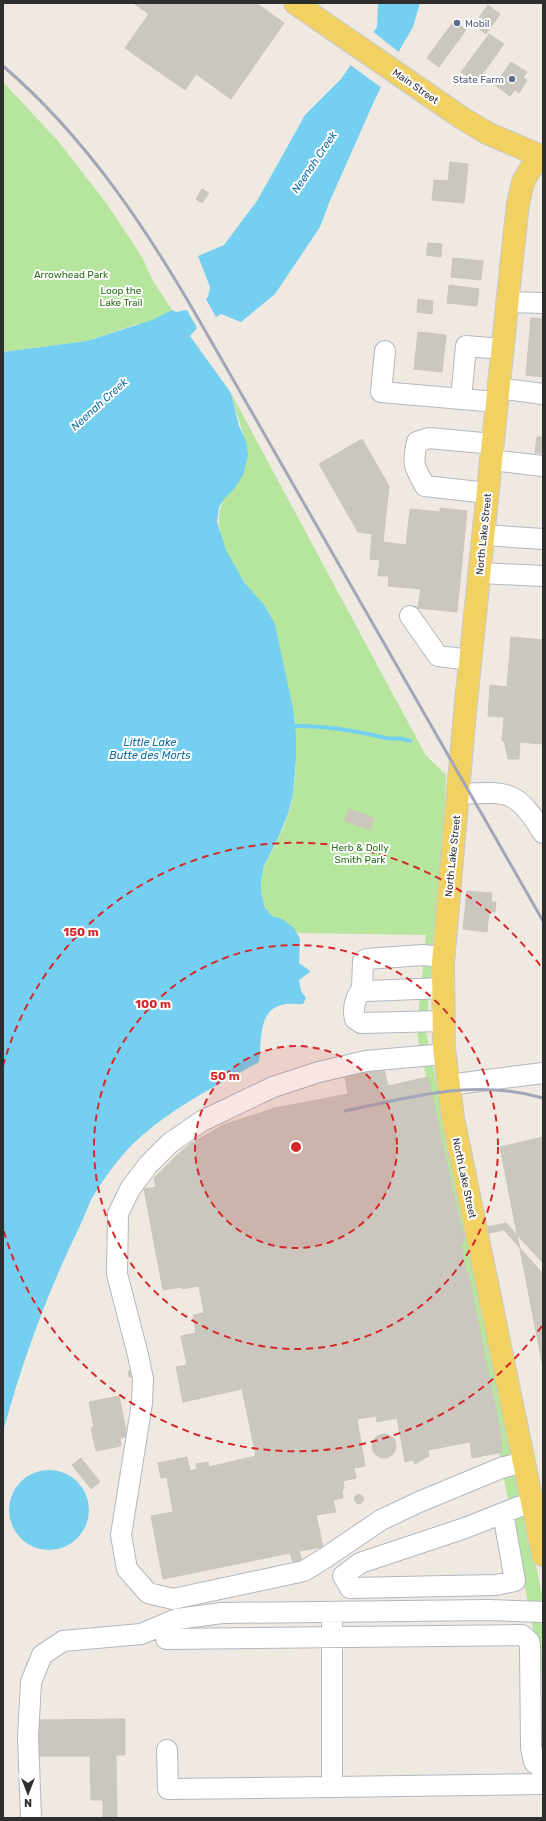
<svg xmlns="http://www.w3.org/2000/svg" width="546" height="1821" viewBox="0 0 546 1821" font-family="Rubik,sans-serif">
	<rect width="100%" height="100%" fill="#efe9e1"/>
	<path fill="#b6e59e" d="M3,82L58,141L107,204L142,257L153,281L172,310L158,318L248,455C245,435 236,414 231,393L425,754L446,775L445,808L426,1032L543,1600V1681L427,1080L419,1047L417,1030L426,935L297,933C289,919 271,921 265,907C253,880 267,862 278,839C285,825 291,809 293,793C299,756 295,721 287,685C284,672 281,659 278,647C277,639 277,630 274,623C267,606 254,596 244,581C228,559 209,524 225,498L137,324L87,341L3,352Z"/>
	<path fill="#75cff0" d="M378,3H420L413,27L399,51L376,97L329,203L320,227L275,294L241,322L221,314L216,317L206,299L208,297L210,287L198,256L224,245L257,201L305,115L341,79L377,27Z
		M172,310L176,312L187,310L197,328L190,336L231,393L239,426L246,441L248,455L243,475L234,489L225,498L219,507L217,522L226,550L244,582L265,606L275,624L293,709L296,735V759L293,794L288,814L278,838L264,866L261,880V893L265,908L272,916L282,919L294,928L300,939L299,963L309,970L310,972L299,980L301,991L306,998L303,1004C296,1004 287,1003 281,1005C257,1012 262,1043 259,1062C216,1086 171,1108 135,1142C120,1156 101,1182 91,1200C87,1209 83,1219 79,1228C47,1293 22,1362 3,1432V352L87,341L152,320Z
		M9 1510a40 40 0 1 1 80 0a40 40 0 1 1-80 0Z"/>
	<path fill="#efe9e1" d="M372,31L400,53L383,89L349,64Z"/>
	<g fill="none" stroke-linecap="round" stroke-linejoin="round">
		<path stroke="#75cff0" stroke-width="4" d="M290,726C323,725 354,730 386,738C396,740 398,736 410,741"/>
	</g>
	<path fill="#cbc7bf" stroke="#cbc5ba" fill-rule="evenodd" d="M133,3H256L284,23L231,99L196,74L185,90L125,48L149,14Z
		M488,5L500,14L486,34L474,25Z
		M454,21L466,30L439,67L427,58Z
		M489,34L504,44L476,83L461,72Z
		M511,62L527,72L523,78L527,80L519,93L515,90L510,96L495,85Z
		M450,162L468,164L464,203L432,200L434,180L448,181Z
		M202,189L209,193L202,203L196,199Z
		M428,243L442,244L441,257L426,255Z
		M453,258L483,261L481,280L451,277Z
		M449,285L479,289L477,306L447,303Z
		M418,299L433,301L432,314L417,312Z
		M531,318L543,319V377L526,375Z
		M418,332L446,335L442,372L414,369Z
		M537,437H543V453H535Z
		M362,439L389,486L383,542L406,545L410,509L440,512V508L467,511L457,612L418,608L421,589L388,586L389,576H378L380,560L370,559L372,534L358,532L319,464Z
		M511,637L543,640V744L520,742L519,759H508L504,741H502L504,717L488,716L490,685L507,687Z
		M349,809L374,818L370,830L345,821Z
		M467,891L492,893L491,902H496L495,912H489L487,932L463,929Z
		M384,1069L388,1086L428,1077L464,1242H461L466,1272H468L501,1435L502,1452L472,1458L470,1442L428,1450L429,1456L415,1464L413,1460L405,1462L397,1418L377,1422L376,1416L357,1419L365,1466L354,1468L356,1478L343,1481L344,1489H342L343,1498L333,1500L336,1512L316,1515L323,1547L299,1551L302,1561L293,1563L290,1553L163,1579L151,1516L173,1512L167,1477L161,1478L158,1463L187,1457L190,1471L197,1469L196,1464L208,1462L209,1467L256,1456L242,1389L183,1402L176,1367L187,1365L181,1336L196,1333L193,1315L204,1313L199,1286L182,1289V1287L163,1290L144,1189L156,1187L154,1178L176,1156L190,1144L223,1125L275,1108L348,1094L345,1077ZM345,1444L348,1446L349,1450L348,1453L344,1454L340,1451V1448Z
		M543,1137V1367L500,1147Z
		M506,1223L543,1263V1274L504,1230L463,1238L462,1232Z
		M133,1370L134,1376L129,1377L128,1371Z
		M119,1396L127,1436L120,1438L121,1446L96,1451L91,1427H94L89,1402Z
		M372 1446a12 12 0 1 1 24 0a12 12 0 1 1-24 0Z
		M340.5 1449a4.5 4.5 0 1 1 9 0a4.5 4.5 0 1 1-9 0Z
		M81,1458L100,1482L91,1489L72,1465Z
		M354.5 1499a4.5 4.5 0 1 1 9 0a4.5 4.5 0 1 1-9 0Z
		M125,1719V1755H116L117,1818H103V1800H91L90,1756H39V1720Z"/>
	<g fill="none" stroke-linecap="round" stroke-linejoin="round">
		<g stroke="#b4b7c1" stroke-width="22">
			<path id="minor" d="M507,302L543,303
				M385,351L381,392L497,402
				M498,388L543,394
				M461,399L466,346L502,349
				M491,460L543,466
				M487,493L425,486C414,467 412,464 417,442L429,438L493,444
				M483,535L543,539
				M479,573L543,576
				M410,616L438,656L471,660
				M458,794C507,792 516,788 543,833
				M362,988C356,998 352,1007 355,1019L361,1023L443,1021
				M443,988L367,991L362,988L363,961L367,959L423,955L443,957
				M445,1054L366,1061L319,1072L273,1087L202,1121L170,1143L148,1165L130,1189L118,1214L117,1274L138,1355L143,1379L142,1403L121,1535L127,1569L148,1593L173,1599L304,1571L325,1558L381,1520L419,1502L501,1468L523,1462
				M448,1085L543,1073
				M503,1513L515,1581L496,1585L350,1588L343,1576L360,1563L465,1528L518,1507L532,1504
				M166,1639L522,1635L529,1641L530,1646L531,1747L534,1762L543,1769
				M167,1750L168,1789L332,1787V1623
				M332,1787L543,1784
				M31,1818L28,1737L31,1682L42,1655L63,1641L141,1634L177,1619L222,1613L489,1610L543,1612"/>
		</g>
		<g stroke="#c9c9c9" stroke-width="24">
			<path id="major" d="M295,3L462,118L487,133L543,157
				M538,156L523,182L518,204L512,258L465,712L443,963L444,1048L453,1118L543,1555"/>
		</g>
		<use href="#minor" stroke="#fff" stroke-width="20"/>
		<use href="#major" stroke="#f2d163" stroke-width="22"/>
		<path stroke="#a3a6b8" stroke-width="3" d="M3,66C87,138 149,232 203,327L543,921
			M345,1111C411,1097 476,1078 543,1098"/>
	</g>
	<circle cx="296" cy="1147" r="101" fill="#d62828" fill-opacity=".12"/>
	<g fill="none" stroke="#d62828" stroke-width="2" stroke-dasharray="7 5">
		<circle cx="296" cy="1147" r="101"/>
		<circle cx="296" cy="1147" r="202"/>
		<path d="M542 1326A304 304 0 0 1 3 1228M3 1066A304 304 0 0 1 542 968"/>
	</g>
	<g fill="#5c6f8a" stroke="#fff" stroke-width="1.5">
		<circle cx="457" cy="23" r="4"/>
		<circle cx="512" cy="79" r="4"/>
	</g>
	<g text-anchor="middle" stroke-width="4" stroke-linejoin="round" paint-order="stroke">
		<g font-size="10" fill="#4e5e75" stroke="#fff" text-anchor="start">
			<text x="465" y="27">Mobil</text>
			<text x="504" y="83" text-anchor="end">State Farm</text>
		</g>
		<g font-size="10" fill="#2e2e2e" stroke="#fff">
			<text transform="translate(416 86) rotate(35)" y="4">Main Street</text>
			<text transform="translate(483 534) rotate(-84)" y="4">North Lake Street</text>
			<text transform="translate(452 856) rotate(-84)" y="4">North Lake Street</text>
			<text transform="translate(465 1178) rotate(78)" y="4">North Lake Street</text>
		</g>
		<g font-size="10" fill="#2c6e1b" stroke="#fff">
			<text x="71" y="278">Arrowhead Park</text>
			<text x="121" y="294">Loop the<tspan x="121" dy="12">Lake Trail</tspan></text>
			<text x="360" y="851">Herb &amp; Dolly<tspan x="360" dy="12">Smith Park</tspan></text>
		</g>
		<g font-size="11" font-style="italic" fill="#0d6fa3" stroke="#fff">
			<text transform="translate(314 162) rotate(-56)" y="4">Neenah Creek</text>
			<text transform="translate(99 404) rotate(-42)" y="4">Neenah Creek</text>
			<text x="150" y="746">Little Lake<tspan x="150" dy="13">Butte des Morts</tspan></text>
		</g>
	</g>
	<circle cx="296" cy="1147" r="6" fill="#d62828" stroke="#fff" stroke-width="2"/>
	<g font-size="12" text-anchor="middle" font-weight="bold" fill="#d62828" stroke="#fff" stroke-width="4" stroke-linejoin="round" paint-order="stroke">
		<text x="81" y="936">150 m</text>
		<text x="153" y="1008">100 m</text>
		<text x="225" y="1080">50 m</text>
	</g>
	<rect width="546" height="1821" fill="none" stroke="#2e2e2e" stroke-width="8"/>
	<g transform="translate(28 1793) rotate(180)" stroke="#ffffff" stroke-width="3" paint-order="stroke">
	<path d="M0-3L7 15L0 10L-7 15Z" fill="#2e2e2e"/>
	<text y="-6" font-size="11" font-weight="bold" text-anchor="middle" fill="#2e2e2e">N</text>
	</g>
</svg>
